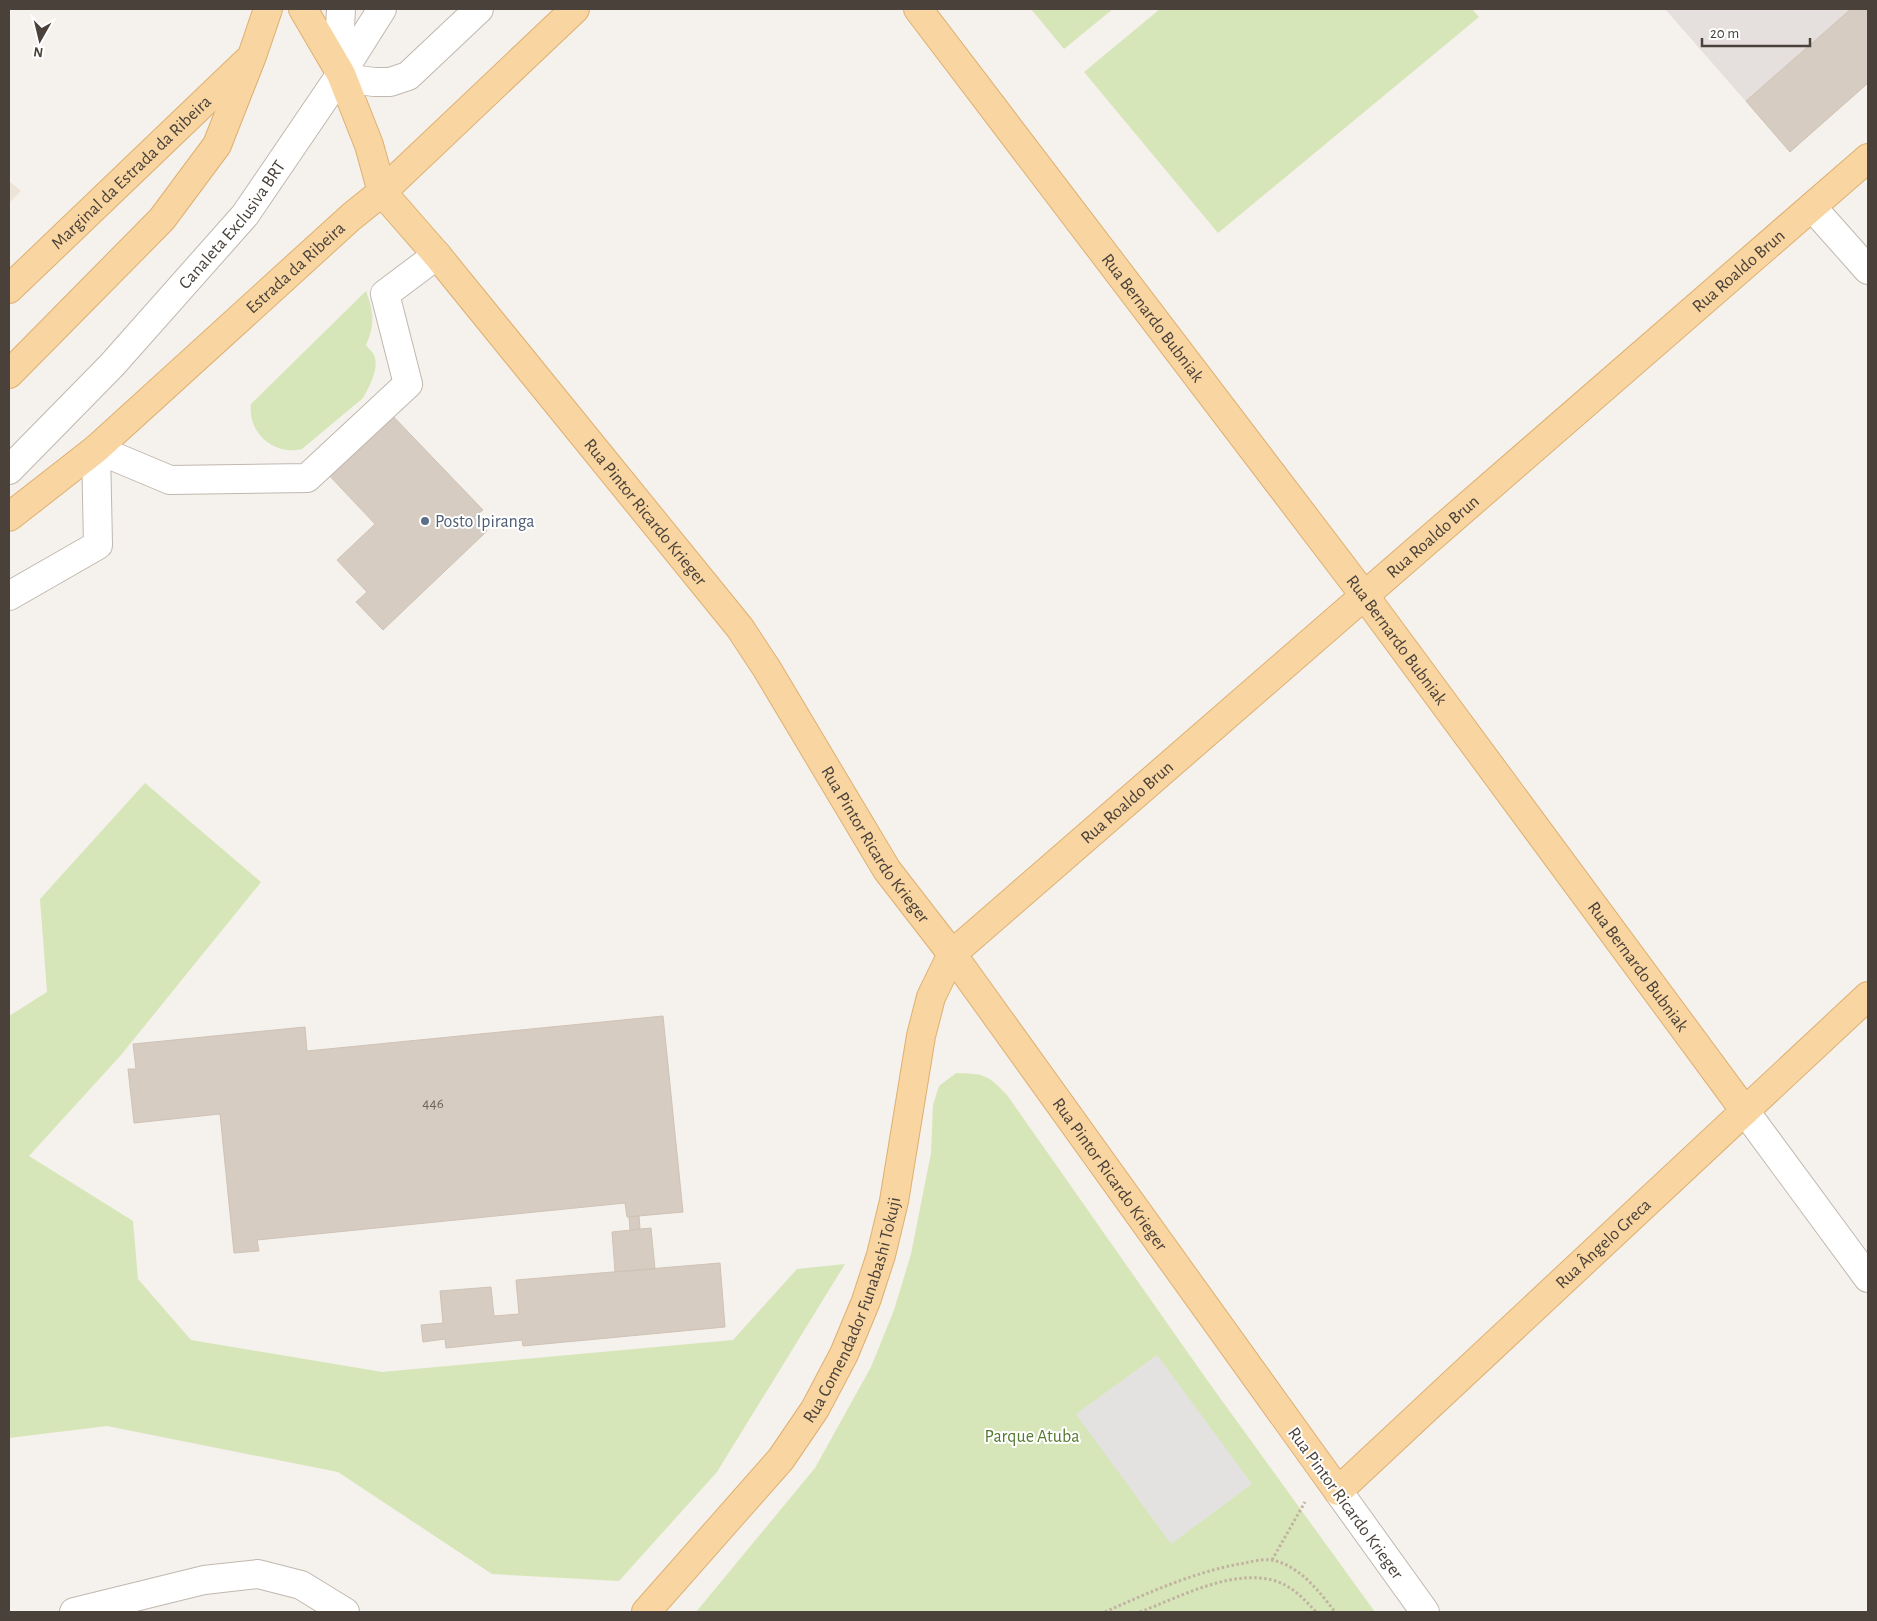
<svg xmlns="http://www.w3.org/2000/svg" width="1877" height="1621" viewBox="0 0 1877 1621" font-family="'Alegreya Sans',sans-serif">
	<rect width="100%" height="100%" fill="#f5f1ec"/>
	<path fill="#e5e0dd" d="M1665,9H1868V83L1790,152Z"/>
	<path fill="#ede4d7" d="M9,181L21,191L9,203Z"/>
	<path fill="#d7e6b8" d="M1031,9H1113L1064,49Z
		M1160,9H1472L1479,17L1218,233L1084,72Z
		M366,291C374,312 375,325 366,345C368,348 372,351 374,355C380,367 369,387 363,398L302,449C274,456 247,432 251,404Z
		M145,783L261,882L121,1055L29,1156L133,1221L138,1279L191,1340L382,1372L733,1340L797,1269L845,1264L717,1472L619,1581L492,1574L338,1472L107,1426L9,1438V1016L47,992L40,899Z
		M956,1073C984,1074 987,1074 1007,1095L1207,1380L1375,1612H696L815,1468L871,1367L894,1310L911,1254L931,1153L933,1105L939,1086Z"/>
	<path fill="#e4e2e0" d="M1157,1355L1252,1484L1171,1544L1076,1414Z"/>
	<path fill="#d6ccc2" stroke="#d0c3b5" d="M1851,9H1868V83L1790,152L1746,101Z
		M389,412L483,510L474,517L487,531L383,630L356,602L367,592L337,560L375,524L325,471Z
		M663,1016L683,1212L627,1217L625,1203L257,1240L259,1251L234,1253L220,1114L134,1123L128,1069H136L133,1044L305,1027L307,1051Z
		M639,1216L640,1229L630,1230L629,1217Z
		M651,1228L655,1269L615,1272L612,1232Z
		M720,1263L725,1327L523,1346L522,1340L446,1348L445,1339L423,1342L421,1325L443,1323L440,1291L491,1287L494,1316L519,1314L516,1280Z"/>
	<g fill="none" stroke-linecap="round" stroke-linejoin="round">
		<g stroke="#c0b8af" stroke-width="30">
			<g id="minor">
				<path d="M341,74L359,80L374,82H390L408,76L479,9"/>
				<path d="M341,74L339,46L341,9"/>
				<path d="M1812,207L1868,270"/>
				<path id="s1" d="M9,470L112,365L245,215L341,74L382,9"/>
				<path d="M9,596L98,545L96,449L170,480L307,478L408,384L385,294L437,255"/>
				<path d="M1745,1111L1868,1278"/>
				<path d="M1338,1491L1425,1612"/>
				<path d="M74,1612L204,1580L258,1574L301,1585L345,1612"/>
			</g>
		</g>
		<g stroke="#deb071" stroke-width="30">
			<g id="major">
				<path id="s2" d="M303,9L341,74L369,145L382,192L437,255L740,628L767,669L887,870L952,954L1338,1491L1868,996"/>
				<path id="s3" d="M918,9L1364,595L1745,1111"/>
				<path id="s4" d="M9,289L246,62"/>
				<path d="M9,374L162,219L217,145L252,56L268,9"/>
				<path id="s5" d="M9,517L96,449L351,217L382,192L575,9"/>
				<path id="s6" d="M646,1612L781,1459L815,1409L844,1354L866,1301L881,1255L894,1201L921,1036L931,997L952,954L1868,158"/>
			</g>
		</g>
		<path stroke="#c1b2a1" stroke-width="3" stroke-dasharray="2.5 2.5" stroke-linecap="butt" d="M1272,1560L1305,1502
			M1105,1612C1150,1592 1196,1571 1245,1563C1253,1561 1263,1559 1271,1560C1298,1564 1320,1592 1335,1612
			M1140,1612C1180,1597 1238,1565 1281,1583C1295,1589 1306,1601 1316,1612"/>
		<use href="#minor" stroke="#fff" stroke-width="28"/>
		<use href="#major" stroke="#f8d5a1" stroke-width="28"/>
	</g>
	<circle fill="#5c6f8a" stroke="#fff" stroke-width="2" cx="425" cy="521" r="5"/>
	<g text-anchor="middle" stroke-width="4" stroke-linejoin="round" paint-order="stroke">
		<g font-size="15" fill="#6c645c">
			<text x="433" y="1108">446</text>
		</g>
		<g font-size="18" fill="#49413a" stroke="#fff">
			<text dy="6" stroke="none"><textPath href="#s4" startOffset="169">Marginal da Estrada da Ribeira</textPath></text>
			<text dy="6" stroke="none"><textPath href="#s1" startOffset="332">Canaleta Exclusiva BRT</textPath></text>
			<text dy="6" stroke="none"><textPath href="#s5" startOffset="380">Estrada da Ribeira</textPath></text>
			<text dy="6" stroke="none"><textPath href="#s6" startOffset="1785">Rua Roaldo Brun</textPath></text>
			<text dy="6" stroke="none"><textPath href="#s3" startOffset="388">Rua Bernardo Bubniak</textPath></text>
			<text dy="6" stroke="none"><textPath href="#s2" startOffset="615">Rua Pintor Ricardo Krieger</textPath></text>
			<text dy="6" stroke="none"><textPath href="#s6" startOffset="1380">Rua Roaldo Brun</textPath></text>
			<text dy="6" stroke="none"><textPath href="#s3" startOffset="792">Rua Bernardo Bubniak</textPath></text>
			<text dy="6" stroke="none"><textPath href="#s6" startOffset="975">Rua Roaldo Brun</textPath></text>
			<text dy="6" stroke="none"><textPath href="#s2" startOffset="1020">Rua Pintor Ricardo Krieger</textPath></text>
			<text dy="6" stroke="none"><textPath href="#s3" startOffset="1198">Rua Bernardo Bubniak</textPath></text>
			<text dy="6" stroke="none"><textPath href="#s2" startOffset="1425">Rua Pintor Ricardo Krieger</textPath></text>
			<text dy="6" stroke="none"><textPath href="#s2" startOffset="2178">Rua Ângelo Greca</textPath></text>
			<text dy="6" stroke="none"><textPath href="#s6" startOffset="371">Rua Comendador Funabashi Tokuji</textPath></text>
			<text transform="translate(1346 1503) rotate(54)" y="6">Rua Pintor Ricardo Krieger</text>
		</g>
		<g font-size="18" fill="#4e5e75" stroke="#fff" text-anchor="start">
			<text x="435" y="527">Posto Ipiranga</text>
		</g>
		<g font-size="18" fill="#54792f" stroke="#fff">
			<text x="1032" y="1442">Parque Atuba</text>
		</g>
	</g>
	<rect width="1877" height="1621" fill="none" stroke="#49413a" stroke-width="20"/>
	<g transform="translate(40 40) rotate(188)" stroke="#ffffff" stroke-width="4" paint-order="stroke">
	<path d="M0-4L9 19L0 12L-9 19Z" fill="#49413a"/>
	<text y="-8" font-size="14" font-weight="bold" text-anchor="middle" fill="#49413a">N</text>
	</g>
	<path d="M1702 38v8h108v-8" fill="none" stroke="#49413a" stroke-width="2.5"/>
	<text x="1710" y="38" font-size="15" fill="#49413a" stroke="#ffffff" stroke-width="4" paint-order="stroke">20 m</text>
</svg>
